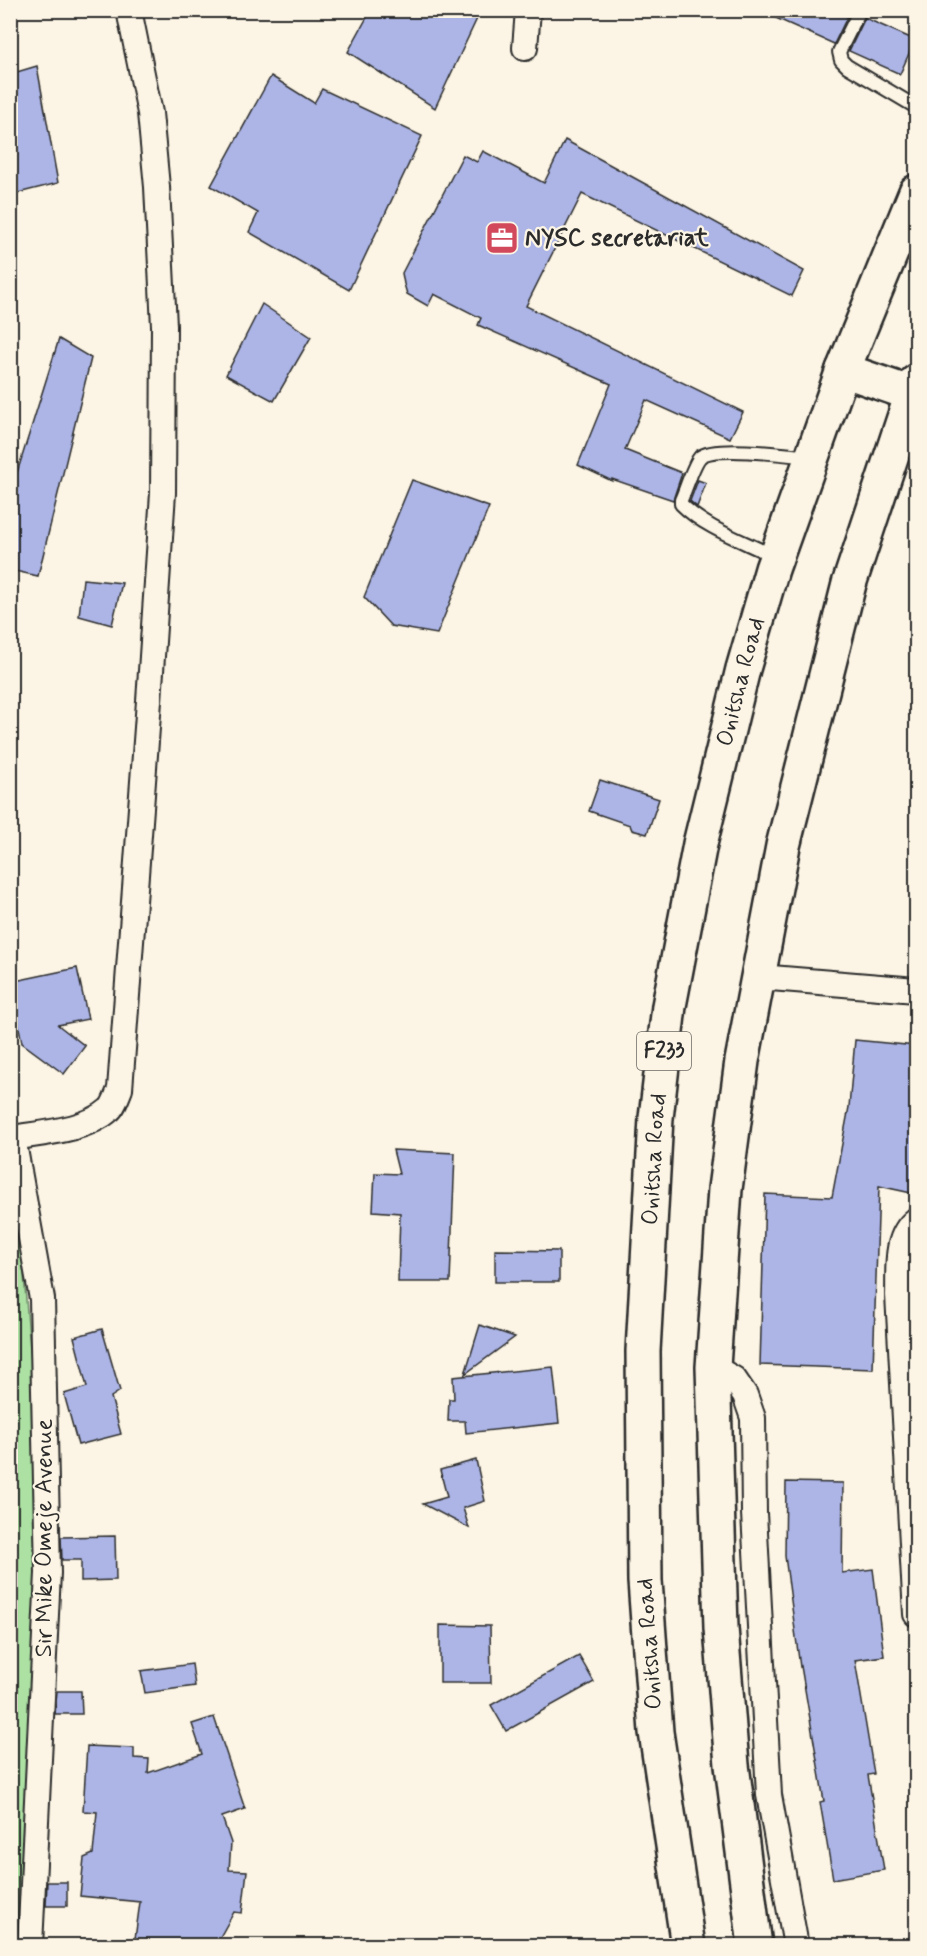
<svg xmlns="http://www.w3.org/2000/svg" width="927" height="1956" viewBox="0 0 927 1956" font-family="Mynerve,sans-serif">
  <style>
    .green { fill: #ace1a3; stroke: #6c8667; stroke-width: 1.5 }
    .building { fill: #acb5e6; stroke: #2b2b2b; stroke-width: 1.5 }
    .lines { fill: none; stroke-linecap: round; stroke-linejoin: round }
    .lane-casing { stroke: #2b2b2b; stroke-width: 16 }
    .street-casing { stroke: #2b2b2b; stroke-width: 28 }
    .primary-casing { stroke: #2b2b2b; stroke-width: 38 }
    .lane { stroke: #fcf5e5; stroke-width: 12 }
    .street { stroke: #fcf5e5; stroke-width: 24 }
    .primary { stroke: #fcf5e5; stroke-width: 33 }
    .labels { text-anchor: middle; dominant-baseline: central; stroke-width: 4.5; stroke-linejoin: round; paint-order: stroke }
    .shield { fill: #fcf5e5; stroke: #6a6863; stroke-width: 1.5 }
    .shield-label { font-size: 22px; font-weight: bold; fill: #2b2b2b }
    .poi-label { font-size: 24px; font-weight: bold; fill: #2b2b2b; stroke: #fcf5e5; text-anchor: start }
    .street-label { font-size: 24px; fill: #2b2b2b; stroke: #fcf5e5 }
  </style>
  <rect width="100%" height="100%" fill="#fcf5e5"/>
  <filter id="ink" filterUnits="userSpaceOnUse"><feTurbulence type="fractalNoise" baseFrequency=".0167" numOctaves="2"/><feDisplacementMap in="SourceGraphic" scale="12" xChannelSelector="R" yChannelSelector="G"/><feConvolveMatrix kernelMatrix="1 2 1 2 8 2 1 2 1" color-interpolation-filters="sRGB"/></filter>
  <g filter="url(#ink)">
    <!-- green -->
    <path class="green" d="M10,1136L13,1138L48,1573L23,1946L10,1945Z"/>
    <!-- building -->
    <g class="building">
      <path d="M371,10H481L435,108L348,52Z"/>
      <path d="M758,10H849L850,11L834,44Z"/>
      <path d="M865,18L915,40L900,74L849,51Z"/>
      <path d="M37,66L58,183L10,195V74Z"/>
      <path d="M271,76L314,103L322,89L422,136L349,290L249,232L258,213L211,186Z"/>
      <path d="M565,140L804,271L792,296L582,194L526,306L743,412L730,438L646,400L625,450L682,473L673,500L612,479V481L578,465L611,384L478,325L481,318L434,294L428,306L407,294L404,284L402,273L463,155L477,162L483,151L544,183Z"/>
      <path d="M262,304L311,337L274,401L226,375Z"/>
      <path d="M59,339L91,358L38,576L10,570V495Z"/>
      <path d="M412,480L489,507L437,634L391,626L364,597Z"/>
      <path d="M698,480L706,483L697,507L690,501Z"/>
      <path d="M83,579L122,583L112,625L79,616Z"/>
      <path d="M600,780L659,799L647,834L632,830L630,825L589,811Z"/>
      <path d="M77,968L88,1019L58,1025L85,1046L64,1074L22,1043L10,982Z"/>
      <path d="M855,1040L916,1046V1194L879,1186L873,1369L760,1365L765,1194L832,1197L849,1107Z"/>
      <path d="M393,1150L455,1153L450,1282H398L400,1213L373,1211L375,1173L399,1174Z"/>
      <path d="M495,1250L559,1251V1282H495Z"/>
      <path d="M480,1325L515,1337L465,1374Z"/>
      <path d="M102,1329L120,1391L111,1397L121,1434L78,1445L64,1394L87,1387L74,1337Z"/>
      <path d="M553,1367L559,1423L466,1433L465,1421H448L449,1399H454L453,1377Z"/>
      <path d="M476,1460L485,1501L463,1508L469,1528L423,1504L447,1497L440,1470Z"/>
      <path d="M786,1482L843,1483L842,1573L873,1569L884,1656L855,1660L874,1774L868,1775L884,1870L833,1879L820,1802L824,1801L801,1666L800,1667L785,1556Z"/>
      <path d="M115,1536L116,1580L81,1581V1560H62L61,1537Z"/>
      <path d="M440,1625L490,1626L491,1683H440Z"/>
      <path d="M579,1656L594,1682L506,1731L491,1705Z"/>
      <path d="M192,1664L195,1686L145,1693L141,1671Z"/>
      <path d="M57,1691H81L82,1714H55Z"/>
      <path d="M214,1717L245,1809L222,1817L231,1843L229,1870L247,1871L242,1913L234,1912L215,1946H134L140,1902L80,1896L84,1858L93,1854L97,1812L83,1811L87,1746L134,1748V1758L149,1759L148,1773L202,1754L192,1724Z"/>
      <path d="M47,1882H67V1906H46Z"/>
    </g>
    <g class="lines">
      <!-- lane casing -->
      <g class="lane-casing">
        <g id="lane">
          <path d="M860,10L839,52L841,60L847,66L916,107"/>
          <path d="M775,557C744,541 706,529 681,504V500C686,489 693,465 700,457C713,445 791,455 810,457"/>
        </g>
      </g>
      <!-- street casing -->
      <g class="street-casing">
        <g id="street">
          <path d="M525,48L528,10"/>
          <path d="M759,977L916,990"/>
          <path d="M10,1134L13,1138L42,1299L48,1573L30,1946"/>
          <path d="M13,1138C42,1133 87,1130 109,1110C114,1106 117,1096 120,1089L149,701L163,493L164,326L157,187L150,113L129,10"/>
          <path d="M916,1220C894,1237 899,1269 898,1295L916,1614"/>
          <path d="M713,1367L734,1379L745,1395L753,1418L754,1513L769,1795L796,1946"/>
        </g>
      </g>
      <!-- primary casing -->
      <g class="primary-casing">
        <g id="primary">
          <path d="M843,370L912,394"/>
          <path id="s1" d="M688,1946L656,1732L645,1581L643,1351L656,1118L669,1006L700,844L743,669L772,569L843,370L916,192"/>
          <path d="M755,1946L732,1765L721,1628L713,1367L725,1189L742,1061L783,846L849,584L916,382"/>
        </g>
      </g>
      <!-- lane -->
      <use href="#lane" class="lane"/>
      <!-- street -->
      <use href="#street" class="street"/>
      <!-- primary -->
      <use href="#primary" class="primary"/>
    </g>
  </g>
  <!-- icons -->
  <defs>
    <g id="office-square" transform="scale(1.725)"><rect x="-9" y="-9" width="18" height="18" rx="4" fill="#d1495b" stroke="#fcf5e5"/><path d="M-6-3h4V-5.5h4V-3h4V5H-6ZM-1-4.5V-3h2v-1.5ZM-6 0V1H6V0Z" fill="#fff"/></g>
  </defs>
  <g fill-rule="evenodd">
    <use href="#office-square" x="502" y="238"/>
  </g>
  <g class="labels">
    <!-- shield labels -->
    <rect class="shield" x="637" y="1032" width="54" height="38" rx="4.5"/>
    <g class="shield-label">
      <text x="664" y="1051">F233</text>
    </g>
    <!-- poi labels -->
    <g class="poi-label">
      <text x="525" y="238">NYSC secretariat</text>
    </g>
    <!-- street labels -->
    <g class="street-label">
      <text stroke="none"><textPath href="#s1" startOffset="1276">Onitsha Road</textPath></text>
      <text stroke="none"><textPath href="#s1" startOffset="790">Onitsha Road</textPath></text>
      <text transform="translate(44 1538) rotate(-90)">Sir Mike Omeje Avenue</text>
      <text transform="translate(650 1644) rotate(-94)">Onitsha Road</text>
    </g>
  </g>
  <!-- margin -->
  <rect width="927" height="1956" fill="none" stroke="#fcf5e5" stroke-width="36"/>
  <rect x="18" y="18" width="891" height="1920" fill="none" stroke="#2b2b2b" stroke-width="2" filter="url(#ink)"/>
</svg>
